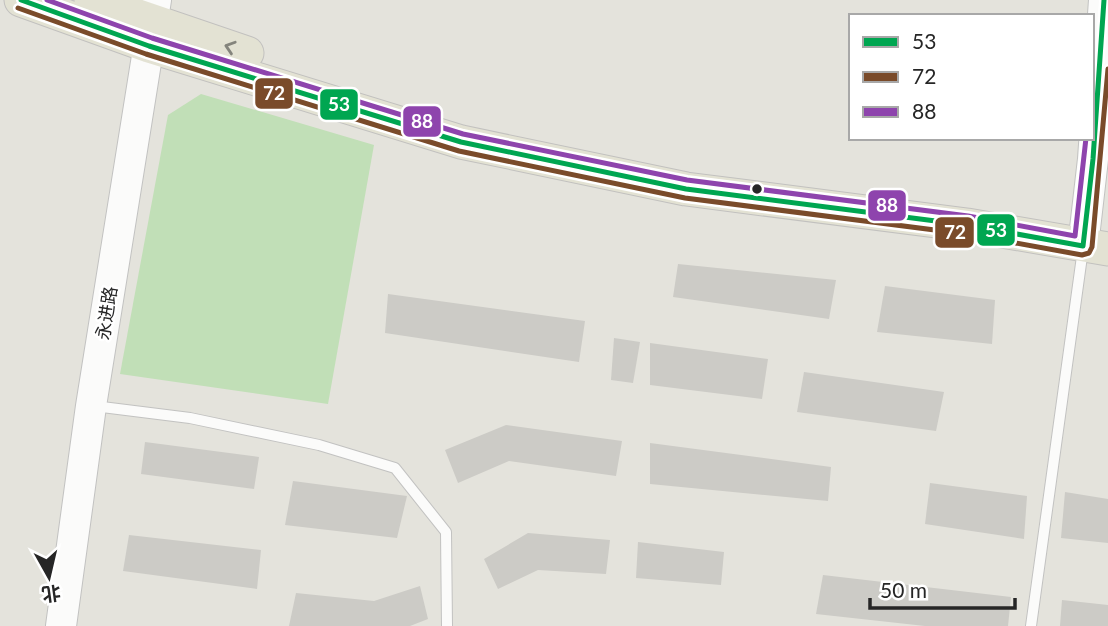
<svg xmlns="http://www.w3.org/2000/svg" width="1108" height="626" viewBox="0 0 1108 626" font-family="Lato,'Noto Sans SC',sans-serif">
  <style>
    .green { fill: #c1dfb7 }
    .building { fill: #cccbc6 }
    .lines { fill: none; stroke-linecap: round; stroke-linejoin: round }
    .lane-casing { stroke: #c2c2c1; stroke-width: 12 }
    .secondary-casing { stroke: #c2c2c1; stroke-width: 32 }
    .primary-casing { stroke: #c2c1bf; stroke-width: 35 }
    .lane { stroke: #fbfbfa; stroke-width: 10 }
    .secondary { stroke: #fbfbfa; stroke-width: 30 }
    .primary { stroke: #e3e2d3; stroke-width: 33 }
    .bus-1-casing { stroke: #fff; stroke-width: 10 }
    .bus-2-casing { stroke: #fff; stroke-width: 10 }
    .bus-3-casing { stroke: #fff; stroke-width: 10 }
    .bus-1 { stroke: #00a651; stroke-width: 5 }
    .bus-2 { stroke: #7a4b2a; stroke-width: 5 }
    .bus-3 { stroke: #8e44ad; stroke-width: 5 }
    .oneway { stroke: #84847c }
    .bus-dot { fill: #262626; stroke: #fff; stroke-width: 2.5 }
    .labels { text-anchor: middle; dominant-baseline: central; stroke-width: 5; stroke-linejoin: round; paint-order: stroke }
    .street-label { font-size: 18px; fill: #262626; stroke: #fff }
    .line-badge { stroke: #fff; stroke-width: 2.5 }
    .badge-label { font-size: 19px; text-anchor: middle; font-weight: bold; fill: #fff }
  </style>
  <rect width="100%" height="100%" fill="#e4e3dc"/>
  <!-- green -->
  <path class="green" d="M201,94L374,145L328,404L120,374L168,115Z"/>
  <!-- building -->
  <g class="building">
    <path d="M678,264L836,280L829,319L673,297Z"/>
    <path d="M885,286L995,300L992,344L877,332Z"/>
    <path d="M388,294L585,321L579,362L385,333Z"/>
    <path d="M614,338L640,342L633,383L611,380Z"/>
    <path d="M650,343L768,359L762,399L650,385Z"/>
    <path d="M804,372L944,392L936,431L797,412Z"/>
    <path d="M506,425L622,441L616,476L509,461L458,483L445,450Z"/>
    <path d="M145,442L259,457L254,489L141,474Z"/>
    <path d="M650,443L831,467L828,501L650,484Z"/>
    <path d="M293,481L407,496L397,538L285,525Z"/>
    <path d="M930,483L1027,496L1024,539L925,524Z"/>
    <path d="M1065,492L1108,499V543L1061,538Z"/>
    <path d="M528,533L610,540L606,574L538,570L498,589L484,559Z"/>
    <path d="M129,535L261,550L257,589L123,571Z"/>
    <path d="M638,542L724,552L721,585L636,578Z"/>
    <path d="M823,575L1011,597L1008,626H925L816,614Z"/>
    <path d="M420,586L428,619L410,626H289L296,593L374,601Z"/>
    <path d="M1062,600L1108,605V626H1060Z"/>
  </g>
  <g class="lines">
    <!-- lane casing -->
    <g class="lane-casing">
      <g id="lane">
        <path d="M94,406L190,418L319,445L395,468L446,532L447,626"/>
        <path d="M1031,626L1083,249"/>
      </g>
    </g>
    <!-- secondary casing -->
    <g class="secondary-casing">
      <g id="secondary">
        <path d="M1083,246L1093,159L1104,0"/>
        <path d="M61,626L91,406L156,0"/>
      </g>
    </g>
    <!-- primary casing -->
    <g class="primary-casing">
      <g id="primary">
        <path d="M21,0L149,46L461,142L686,189L967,225L1108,249"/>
        <path d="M91,0L247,53"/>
      </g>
    </g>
    <!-- lane -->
    <use href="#lane" class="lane"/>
    <!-- secondary -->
    <use href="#secondary" class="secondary"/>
    <!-- primary -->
    <use href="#primary" class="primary"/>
    <!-- bus-1 casing -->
    <g class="bus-1-casing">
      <path id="bus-1" d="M21,0L149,46L461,142L686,189L967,225L1083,246L1093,159L1104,0"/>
    </g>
    <!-- bus-2 casing -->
    <g class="bus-2-casing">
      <path id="bus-2" d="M18,8L146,54L459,151L685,198L966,234L1082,255L1089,253L1092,247L1108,69"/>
    </g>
    <!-- bus-3 casing -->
    <g class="bus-3-casing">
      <path id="bus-3" d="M47,0L152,38L463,134L687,180L968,216L1075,236L1086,138"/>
    </g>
    <!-- bus-1 -->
    <use href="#bus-1" class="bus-1"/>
    <!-- bus-2 -->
    <use href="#bus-2" class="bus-2"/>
    <!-- bus-3 -->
    <use href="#bus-3" class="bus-3"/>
  </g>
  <!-- one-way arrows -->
  <defs><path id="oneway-chevron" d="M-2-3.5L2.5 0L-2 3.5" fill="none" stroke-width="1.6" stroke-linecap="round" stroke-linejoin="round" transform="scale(1.75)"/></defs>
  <use class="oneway" href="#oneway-chevron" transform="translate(230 47) rotate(-162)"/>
  <!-- markers -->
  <circle class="bus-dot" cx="757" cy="189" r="6"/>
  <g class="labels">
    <!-- street labels -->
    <g class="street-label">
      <text transform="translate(106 313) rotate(-81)">永进路</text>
    </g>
  </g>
  <g class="line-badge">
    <rect x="254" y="77" width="40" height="33" rx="7" fill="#7a4b2a"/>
    <rect x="319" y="88" width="40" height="33" rx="7" fill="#00a651"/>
    <rect x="402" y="105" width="40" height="33" rx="7" fill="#8e44ad"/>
    <rect x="867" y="189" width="40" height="33" rx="7" fill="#8e44ad"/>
    <rect x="976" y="213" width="40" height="34" rx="7" fill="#00a651"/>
    <rect x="934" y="216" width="41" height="33" rx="7" fill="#7a4b2a"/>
  </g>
  <g class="badge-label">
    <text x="274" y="100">72</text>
    <text x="339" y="111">53</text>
    <text x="422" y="128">88</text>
    <text x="887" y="212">88</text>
    <text x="996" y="237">53</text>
    <text x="955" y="239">72</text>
  </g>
  <!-- legend -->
  <rect x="849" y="14" width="245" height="126" fill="#ffffff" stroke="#a8a8a8" stroke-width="2"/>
  <rect x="863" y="37" width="35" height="10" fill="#00a651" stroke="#a8a8a8" stroke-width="2"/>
  <text x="912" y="49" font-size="21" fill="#262626">53</text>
  <rect x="863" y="72" width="35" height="10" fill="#7a4b2a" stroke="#a8a8a8" stroke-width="2"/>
  <text x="912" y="84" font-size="21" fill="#262626">72</text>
  <rect x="863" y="107" width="35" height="10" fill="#8e44ad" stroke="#a8a8a8" stroke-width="2"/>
  <text x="912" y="119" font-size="21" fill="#262626">88</text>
  <!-- north arrow -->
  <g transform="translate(49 577) rotate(172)" stroke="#ffffff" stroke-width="5" paint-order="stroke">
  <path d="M0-5L12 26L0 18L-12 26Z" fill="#262626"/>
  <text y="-10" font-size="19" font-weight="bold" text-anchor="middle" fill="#262626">北</text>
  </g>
  <!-- scale -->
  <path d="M870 598v10h145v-10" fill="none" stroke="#262626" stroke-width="3.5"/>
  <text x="880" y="598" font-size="21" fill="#262626" stroke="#ffffff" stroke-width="5" paint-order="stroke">50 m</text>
</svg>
